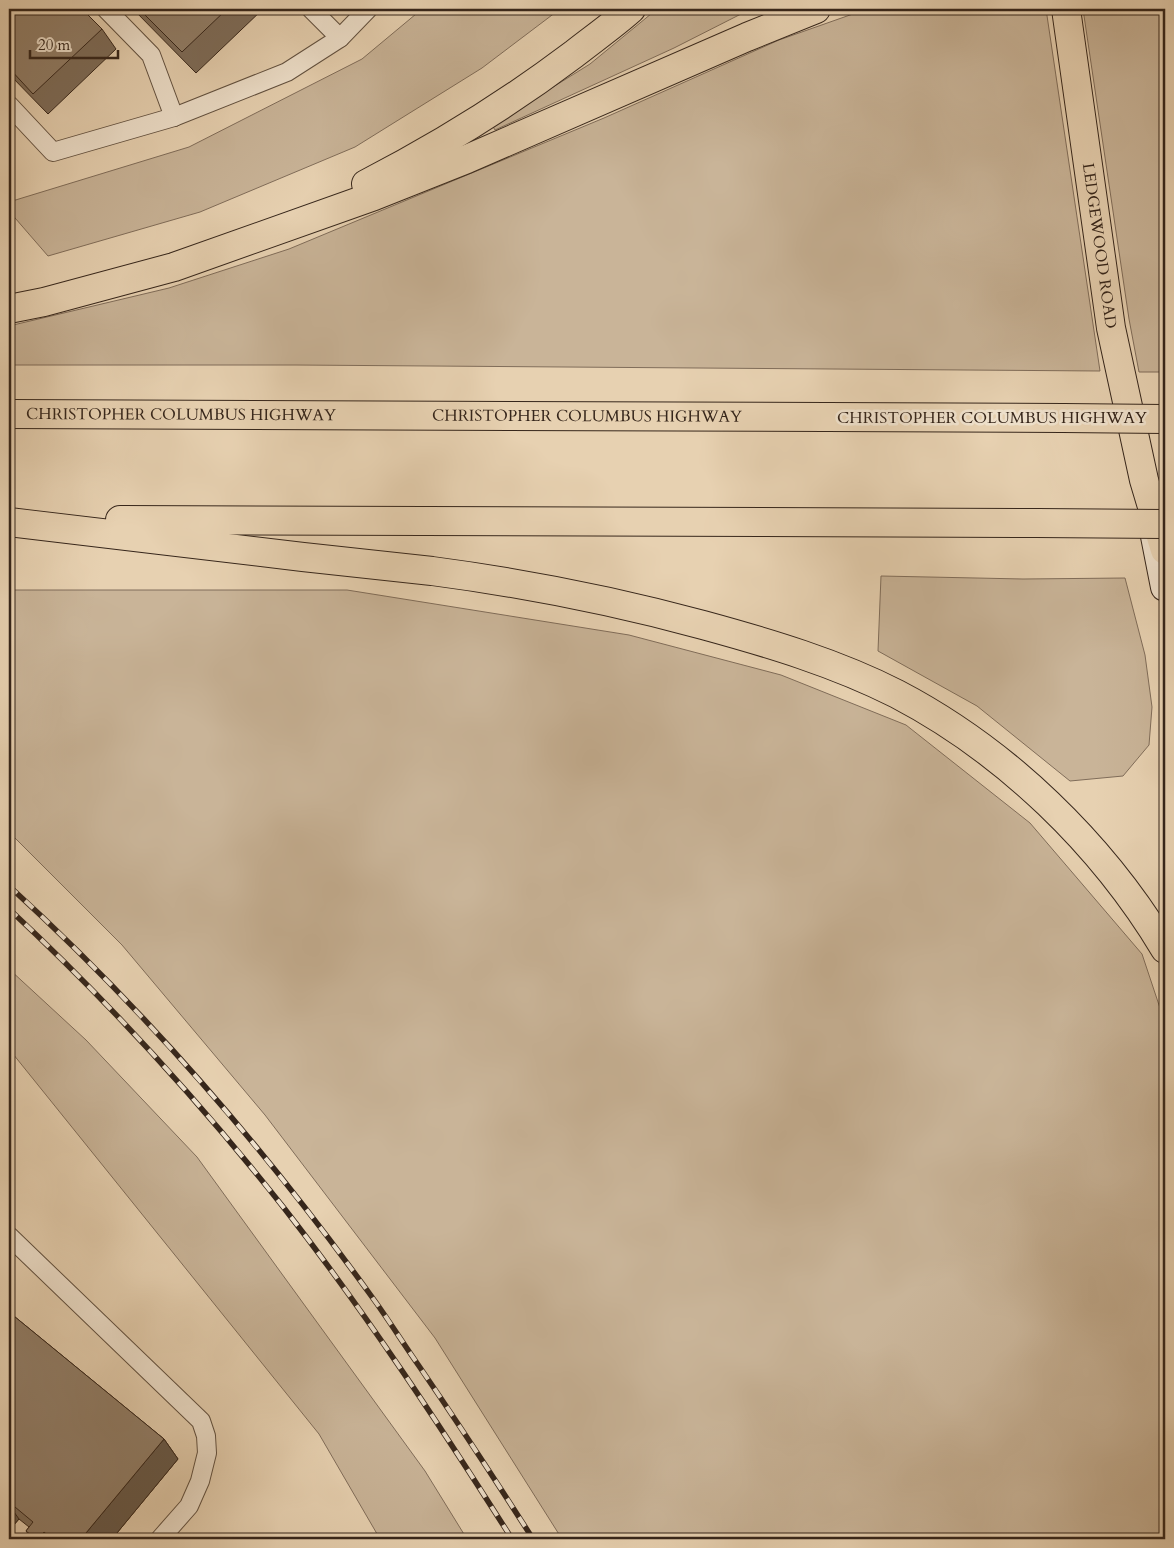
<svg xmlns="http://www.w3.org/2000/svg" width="1174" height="1548" viewBox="0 0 1174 1548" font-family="Cardo,serif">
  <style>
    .green { fill: #c9b498; stroke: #806d5a }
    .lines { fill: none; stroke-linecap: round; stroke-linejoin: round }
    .lane-casing { stroke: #625140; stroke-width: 20 }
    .secondary-casing { stroke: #36261b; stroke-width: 30 }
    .highway-casing { stroke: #36261b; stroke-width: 30 }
    .lane { stroke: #efe1cc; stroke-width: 18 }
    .secondary { stroke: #efe1cc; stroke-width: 28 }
    .highway { stroke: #e7d1b1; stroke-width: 28 }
    .rail-casing { stroke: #36261b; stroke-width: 5.5 }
    .rail { stroke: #efe1cc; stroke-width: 4; stroke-dasharray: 11; stroke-linecap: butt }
    .highway-bridge-casing { stroke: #36261b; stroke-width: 30; stroke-linecap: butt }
    .highway-bridge { stroke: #e7d1b1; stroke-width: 28 }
    .wall { fill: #7e6d5a; stroke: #36261b }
    .shaded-wall { fill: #66594a; stroke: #36261b }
    .building { fill: #927f69; stroke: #36261b }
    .labels { text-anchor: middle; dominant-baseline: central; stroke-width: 5; stroke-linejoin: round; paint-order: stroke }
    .street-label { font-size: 16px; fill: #36261b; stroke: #efe1cc }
  </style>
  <rect width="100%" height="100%" fill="#e7d1b1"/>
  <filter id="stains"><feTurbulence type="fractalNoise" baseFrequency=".004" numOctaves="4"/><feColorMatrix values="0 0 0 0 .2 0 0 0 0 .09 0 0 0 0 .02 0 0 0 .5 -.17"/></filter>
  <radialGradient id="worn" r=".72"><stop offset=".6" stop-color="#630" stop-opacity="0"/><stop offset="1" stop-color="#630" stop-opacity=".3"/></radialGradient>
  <!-- green -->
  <g class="green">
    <path d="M422,9H560L482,68L355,147L200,212L48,256L9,211V202L189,147L362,59Z"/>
    <path d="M657,9H758L741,14L674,48L495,130L492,125L590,64Z"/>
    <path d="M867,9H1046L1100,371L296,365H9V326L169,288L289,249L604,118L779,40Z"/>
    <path d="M1083,9H1165V372H1139L1129,319Z"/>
    <path d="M881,576L1023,579L1125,578L1145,655L1152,707L1149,745L1123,776L1070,781L977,706L878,651Z"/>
    <path d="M9,590H347L629,635L781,675L906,725L1030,823L1142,954L1165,1023V1539H562L435,1338L265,1115L122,945L9,832Z"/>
    <path d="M9,969L86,1040L197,1157L425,1471L467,1539H380L319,1434L9,1049Z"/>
  </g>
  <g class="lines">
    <!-- lane casing -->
    <g class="lane-casing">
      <g id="lane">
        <path d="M106,9L151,55L174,117"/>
        <path d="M311,9L340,38"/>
        <path d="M9,105L53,152L174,117L287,72L340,38L368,9"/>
        <path d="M9,1236L201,1421L206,1436L207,1453L200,1481L189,1506L160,1539"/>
      </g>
    </g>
    <!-- secondary casing -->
    <g class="secondary-casing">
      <path id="secondary" d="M1153,526L1165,587"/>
    </g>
    <!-- highway casing -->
    <g class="highway-casing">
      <g id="highway">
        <path id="s1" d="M1066,9L1111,328L1144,480L1165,550"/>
        <path d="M366,184C438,147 509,103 574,54C593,39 613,25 631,9"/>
        <path d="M9,309L44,302L174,267L374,196L467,159L747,37L816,9"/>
        <path id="s2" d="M9,414L1063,418"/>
        <path d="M120,520L1037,523"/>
        <path d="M9,522C107,534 205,545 303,557C346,562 389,566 432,571C523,583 615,601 703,625C769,643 836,663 897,694C1006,751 1102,844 1165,949"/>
      </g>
    </g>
    <!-- lane -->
    <use href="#lane" class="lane"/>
    <!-- secondary -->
    <use href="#secondary" class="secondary"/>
    <!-- highway -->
    <use href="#highway" class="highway"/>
    <!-- rail casing -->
    <g class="rail-casing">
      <g id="rail">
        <path d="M9,886C142,1007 266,1150 372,1297C388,1319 403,1343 419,1366C458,1423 496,1481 533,1539"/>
        <path d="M9,909C108,1001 200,1102 284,1208C366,1313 441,1427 512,1539"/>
      </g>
    </g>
    <!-- rail -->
    <use href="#rail" class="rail"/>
    <!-- highway-bridge casing -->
    <g class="highway-bridge-casing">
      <g id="highway-bridge">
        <path d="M1063,418L1165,419"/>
        <path d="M1037,523L1165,524"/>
      </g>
    </g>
    <!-- highway-bridge -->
    <use href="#highway-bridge" class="highway-bridge"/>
  </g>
  <!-- wall -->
  <g class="wall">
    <path d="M9,9L102,29L116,49L48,114L9,74Z"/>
    <path d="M133,9H263L196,73Z"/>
    <path d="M9,1312L164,1439L178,1459L112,1539H32L26,1531L29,1527L19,1519L12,1527L9,1525Z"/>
  </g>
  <!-- shaded-wall -->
  <g class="shaded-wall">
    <path d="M164,1439L178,1459L112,1539H81Z"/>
    <path d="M9,1505L19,1519L12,1527L9,1523Z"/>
    <path d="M44,1532L49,1539H38Z"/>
  </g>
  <!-- building -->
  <g class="building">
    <path d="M9,9H82L102,29L33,94L9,68Z"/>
    <path d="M139,9H227L182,52Z"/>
    <path d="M9,1312L164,1439L81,1539H52L44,1532L38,1539H36L26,1531L33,1522L9,1502Z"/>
  </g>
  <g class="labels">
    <!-- street labels -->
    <g class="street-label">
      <text stroke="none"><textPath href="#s1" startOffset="239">LEDGEWOOD ROAD</textPath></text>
      <text stroke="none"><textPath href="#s2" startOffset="172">CHRISTOPHER COLUMBUS HIGHWAY</textPath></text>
      <text stroke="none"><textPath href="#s2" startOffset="578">CHRISTOPHER COLUMBUS HIGHWAY</textPath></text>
      <text x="992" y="418">CHRISTOPHER COLUMBUS HIGHWAY</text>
    </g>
  </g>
  <!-- margin -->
  <rect width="1174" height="1548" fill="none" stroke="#e7d1b1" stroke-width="30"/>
  <rect x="10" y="10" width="1154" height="1528" fill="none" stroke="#36261b" stroke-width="2.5"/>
  <rect x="15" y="15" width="1144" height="1518" fill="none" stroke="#36261b"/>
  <!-- scale -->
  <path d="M30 50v8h88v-8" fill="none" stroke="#36261b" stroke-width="2.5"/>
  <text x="38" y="50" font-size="15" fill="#36261b" stroke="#efe1cc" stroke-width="4" paint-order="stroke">20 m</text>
  <rect width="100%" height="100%" filter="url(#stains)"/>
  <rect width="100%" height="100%" fill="url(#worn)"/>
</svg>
